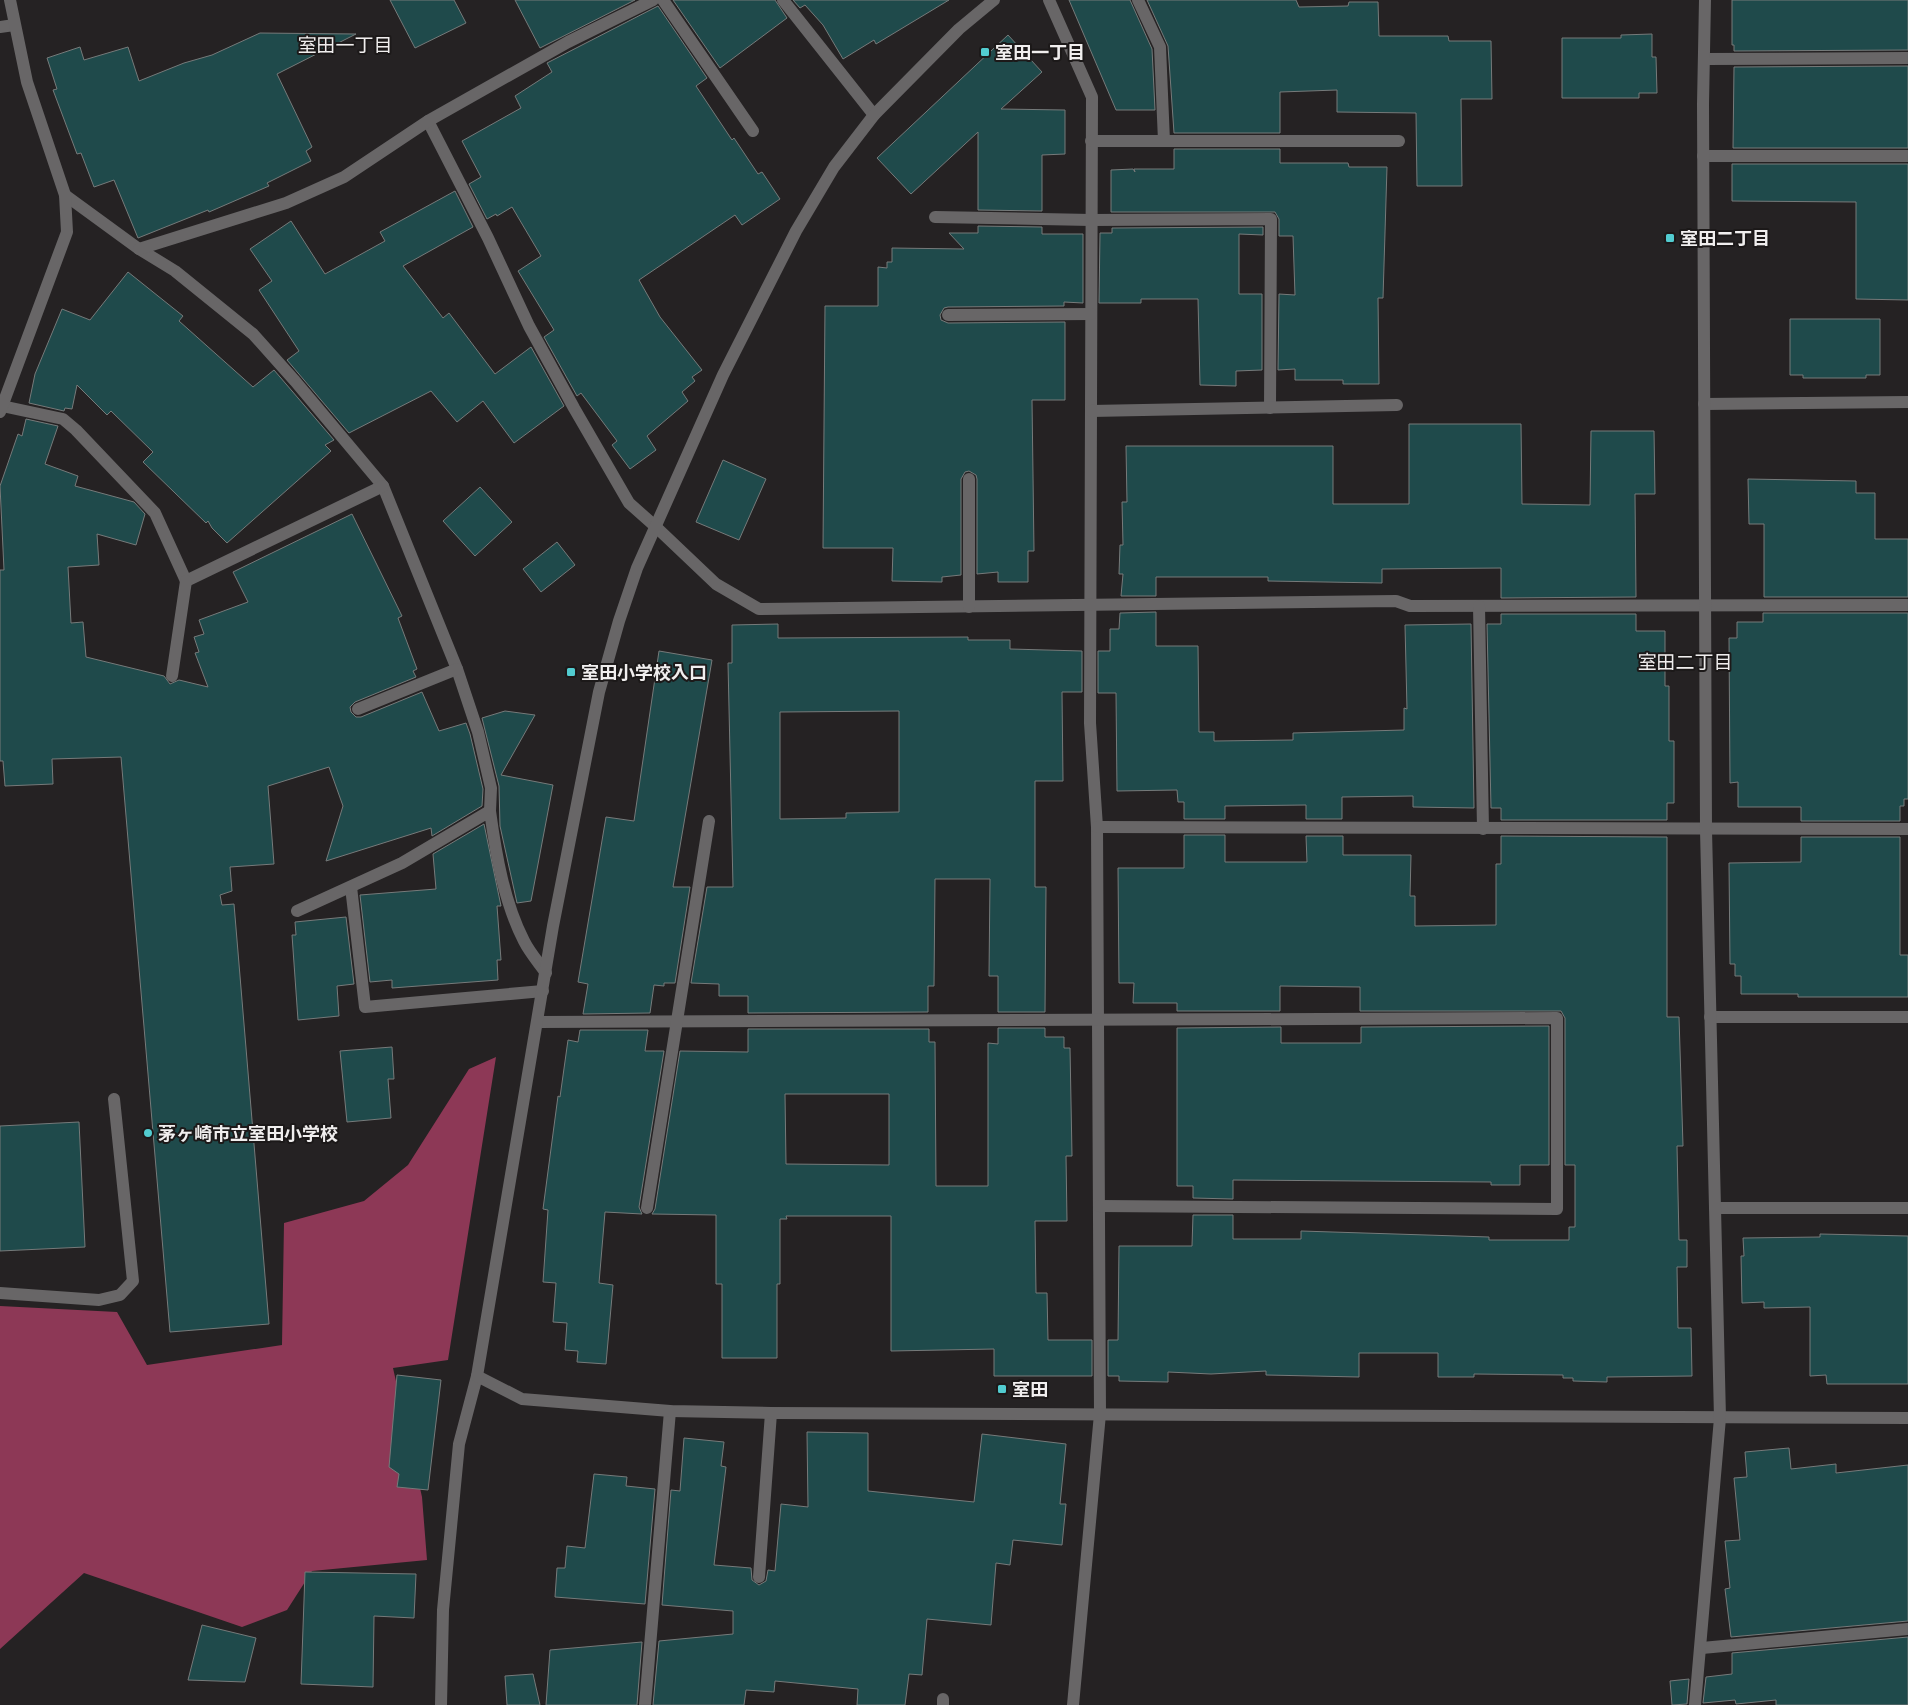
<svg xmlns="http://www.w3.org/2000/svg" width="1908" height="1705" viewBox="0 0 1908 1705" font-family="Lato,'Noto Sans JP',sans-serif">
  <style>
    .forest { fill: #8d3856 }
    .building { fill: #1f4a4b; stroke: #767a7a; fill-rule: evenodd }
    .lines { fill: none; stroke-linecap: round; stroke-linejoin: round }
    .service { stroke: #686667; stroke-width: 12 }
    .minor { stroke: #686667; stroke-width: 12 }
    .tertiary { stroke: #686667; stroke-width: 12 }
    .poi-dot { fill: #52ccd0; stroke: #1c1919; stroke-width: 2 }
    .labels { text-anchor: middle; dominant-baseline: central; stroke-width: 4; stroke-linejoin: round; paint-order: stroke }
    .poi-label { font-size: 18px; font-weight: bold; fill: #f0eeee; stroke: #1c1919; text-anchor: start }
    .neighbourhood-label { font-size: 19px; fill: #f0eeee; stroke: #1c1919 }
  </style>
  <rect width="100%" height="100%" fill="#252223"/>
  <!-- forest -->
  <path class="forest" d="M496,1057L448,1360L393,1368L422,1497L427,1560L312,1571L287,1610L242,1627L84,1573L0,1649V1306L117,1312L147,1365L282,1345L284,1223L364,1201L408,1165L469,1069Z"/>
  <!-- building -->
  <g class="building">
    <path d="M390,0H454L466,23L415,48Z"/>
    <path d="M515,0H635L540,48Z"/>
    <path d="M673,0H775L787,18L720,68Z"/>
    <path d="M793,0H949L876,44L874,40L843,59L823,25L805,5L800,8Z"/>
    <path d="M1069,0H1130L1152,49L1155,110H1116Z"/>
    <path d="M1147,0H1296L1299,7L1348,6L1349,2H1378L1379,36H1448L1449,41H1491L1492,99H1461L1462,186H1417L1416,113L1337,112V90L1280,92V133H1174L1168,46Z"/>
    <path d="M1732,0H1908V50L1734,51V45H1732Z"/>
    <path d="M658,6L707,78L696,86L732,140L734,138L758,174L762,172L780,199L742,225L735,215L639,280L660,317L702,370L692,377L695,381L682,392L688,401L647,436L656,450L630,469L612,445L617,441L581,393L577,396L544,337L554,330L518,271L541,256L512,207L497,216L496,214L487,219L469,184L481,177L462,141L521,108L515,96L552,72L547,63Z"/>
    <path d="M260,33L356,34L277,74L312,147L306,151L311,161L267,183L269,186L209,212L208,210L138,238L114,180L94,187L81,153L77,154L53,90L57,89L47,58L80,47L84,60L128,47L139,81L184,63L212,55Z"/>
    <path d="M1652,34V57H1656L1657,93H1639V98H1562V38H1621V35Z"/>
    <path d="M1008,35L1042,72L1001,109L1065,110V154L1042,155V211L978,210V132L911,194L877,158Z"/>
    <path d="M1908,66V148H1733L1734,67Z"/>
    <path d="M1174,149H1280V163H1348L1349,167H1387L1383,298H1378L1379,384H1343V380H1295V369L1278,370L1279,294L1295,295L1293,236H1279V219L1275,212H1111V170L1133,169L1135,172L1134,169H1174Z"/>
    <path d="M1732,164H1908V300L1856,299V202L1732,201Z"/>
    <path d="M455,191L473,227L403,266L443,318L449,313L495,374L531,347L564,406L514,443L483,401L457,422L431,391L349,433L287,360L299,351L259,290L272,281L250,249L291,221L325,274L385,241L380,232Z"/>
    <path d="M978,226L1042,227V234H1083V303L1064,302V306L948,307L944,308L940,315L941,320L948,323L1065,322V400H1032L1034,551H1028V582H998V572L977,574V479L976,475L969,471L965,472L961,479V575L942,577V582L892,581L893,548H823L825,306H878V267L887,268V262H892V248L964,249L949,233H978Z"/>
    <path d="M1263,227V235L1239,234V294H1262V370L1236,371V386L1200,385L1198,299H1141V303H1099L1100,233H1112V228Z"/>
    <path d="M128,272L183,316L179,321L253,387L274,370L334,440L325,445L331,451L227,543L212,528L208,521L206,523L143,462L153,452L111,411L107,415L77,385L72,409L65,408L64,411L29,403L35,374L62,309L90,320Z"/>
    <path d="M1790,319H1880V375H1866V378H1803V375H1790Z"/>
    <path d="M26,419L58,426L45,464L78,476L75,486L134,502L145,514L136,545L97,534L99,565L68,567L71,623L83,622L86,657L164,676L170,684L179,680L208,687L195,653L199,652L194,637L204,634L199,620L248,602L233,572L352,514L402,616L398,618L417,669L413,671L416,677L355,702L350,707L351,712L356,717H361L422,692L439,731L466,723L470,734L483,789L482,806L432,836L431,828L326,861L343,806L329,767L268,786L274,864L230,867L232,891L220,895L222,905L234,904L269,1324L170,1332L121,757L52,759L53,784L5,786L3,761H0V570H4L0,486L18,434L22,436Z"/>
    <path d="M1409,424H1521L1522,504L1590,505L1591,431H1654L1655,494H1635L1636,597L1501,598V568L1382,569V583L1268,581V577H1156V596H1121L1123,574H1119L1120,545H1123L1122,502H1127L1126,446H1333V504H1409Z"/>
    <path d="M723,460L766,479L739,540L696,522Z"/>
    <path d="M1748,479L1856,481V493H1875V539H1908V597H1764V524H1749Z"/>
    <path d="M480,487L512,522L475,556L443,521Z"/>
    <path d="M557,542L575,565L541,592L523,569Z"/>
    <path d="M1156,612V646H1198L1199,732H1214V741L1293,740V733L1404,730V708L1407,709L1405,625L1471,624L1474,808L1413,807V796L1342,797V819H1306V805L1225,806V819H1184V802H1178L1177,790L1117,791L1116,693H1098V651H1110V629H1119L1120,613Z"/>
    <path d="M1763,613H1908V799H1904V806H1900V821H1801V807H1738V782L1730,783L1729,638H1737V622H1763Z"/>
    <path d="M1501,614H1636V631H1665V686H1669V741H1674V803H1667V820H1501V808H1491L1487,624H1501Z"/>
    <path d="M778,624V638L968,637V640H1010V649L1082,651V692H1062L1063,781H1035V887H1046L1045,1012H998V976H989L990,879H935L934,986H928V1012L748,1013V996H719V984L691,983L707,887H733L728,663H732V625ZM899,711V812L846,813V818L780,819V712Z"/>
    <path d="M659,651L712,660L673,887H690L675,983H664V986L654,985L650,1013L583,1014L588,984L578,982L606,817L634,821Z"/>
    <path d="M505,711L535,715L501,775L553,785L531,901L517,903L500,826L499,786L482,718Z"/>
    <path d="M484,824L501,906H497L501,960H497L498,980L392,988V980L370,982L360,895L436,889L433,854Z"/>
    <path d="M1184,835H1225V862H1307L1306,836H1343V855H1411L1410,896H1415V926L1496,925V864H1501V836L1667,837V1017H1679L1683,1146H1677L1679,1240H1687V1267H1677L1678,1328H1691L1692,1376L1607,1377V1382L1573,1381V1378H1563V1375L1474,1374V1377H1438V1353H1359V1377L1266,1375V1371L1211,1374L1168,1372V1382L1119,1381V1376H1108V1340H1118L1119,1246H1192L1193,1215H1233V1239H1301V1231L1489,1237V1240H1569V1227H1575V1165H1565V1018L1561,1011H1360V987L1280,986V1011H1177V1003H1133L1134,983H1119L1118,868H1184Z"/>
    <path d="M1801,837H1900V955H1908V997H1798V994H1741V976H1735V964H1730L1729,863L1801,862Z"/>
    <path d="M346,917L354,984L337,986L339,1016L298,1020L292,935H296L295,922Z"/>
    <path d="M1549,1026V1165H1520V1185H1491V1182L1233,1180V1199L1193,1198V1186H1177V1028L1281,1027V1043H1361V1027Z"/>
    <path d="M998,1028H1045V1037H1064V1048H1070L1072,1156H1066L1067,1221H1035L1036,1293H1047L1048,1340H1092V1376H994V1349L891,1351V1216H786L787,1219H780V1284H777V1358H722V1284H716V1215L652,1214L655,1209L680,1051L748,1052V1029H929V1042H935L936,1186H988V1043L998,1044ZM785,1094H889V1165L786,1164Z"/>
    <path d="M580,1030H648L645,1051H664L639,1207L642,1214L605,1212L599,1283L613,1285L606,1364L577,1362L578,1351L565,1350L567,1323L553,1322L556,1283L543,1282L548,1210L543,1209L558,1096L560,1097L568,1040L578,1042Z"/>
    <path d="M392,1047L394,1079H388L391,1118L347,1122L340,1051Z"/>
    <path d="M79,1122L85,1247L0,1251V1126Z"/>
    <path d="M1820,1234L1908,1236V1384H1827L1826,1375L1810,1376V1307L1764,1308V1302L1742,1303L1741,1256H1744L1743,1238L1820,1237Z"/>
    <path d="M397,1375L441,1380L428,1490L397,1487L399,1474L389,1467Z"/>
    <path d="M807,1432L868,1433V1491L974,1502L982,1434L1066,1444L1060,1504H1066L1062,1545L1013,1540L1010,1565L996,1563L991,1625L927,1619L922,1675L909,1674L905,1705H857L858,1689L775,1681L774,1692L746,1690L744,1705H653L659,1641L733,1634V1611L662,1605L671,1490L680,1491L684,1438L724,1442L721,1466L726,1467L714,1565L751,1568L752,1580L759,1585L766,1581L768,1570L775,1571L781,1504L808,1507Z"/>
    <path d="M1789,1448L1791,1469L1836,1464V1473L1908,1465V1621L1731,1637L1725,1589L1730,1588L1725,1541L1740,1540L1734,1478L1747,1477L1745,1452Z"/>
    <path d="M594,1474L627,1477L626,1486L655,1489L645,1604L555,1597L557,1568H565L567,1546L585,1548Z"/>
    <path d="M305,1572L416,1574L414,1618L374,1616L373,1687L301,1684Z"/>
    <path d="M202,1625L256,1638L245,1682L188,1680Z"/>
    <path d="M1908,1637V1705H1776V1700L1736,1704L1735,1700L1703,1703L1706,1677L1732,1674V1653Z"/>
    <path d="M642,1642L637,1705H546L550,1650Z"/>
    <path d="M533,1674L540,1705H507L505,1676Z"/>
    <path d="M1689,1679L1687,1704L1672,1705L1670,1681Z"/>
  </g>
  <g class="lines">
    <!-- service -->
    <g class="service">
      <path d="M663,0L753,131"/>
      <path d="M1704,59L1907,58"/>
      <path d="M428,121L488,238L529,326L574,408L629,503L656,527"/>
      <path d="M1703,156H1908"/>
      <path d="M65,195L139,249L175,271L253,334L295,381L383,486L457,669L478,732L491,788L490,811"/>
      <path d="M139,249L286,203L344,177L428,121L568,42L653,0"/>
      <path d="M2,406L63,419L76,430L155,513L186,581L383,486"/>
      <path d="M172,676L186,581"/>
      <path d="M358,709L457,669"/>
      <path d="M0,1293L99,1300L120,1295L133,1281L114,1099"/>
      <path d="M759,1577L771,1413"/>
      <path d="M645,1705L670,1411"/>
      <path d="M943,1705V1699"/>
    </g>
    <!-- minor -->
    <g class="minor">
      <path d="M783,0L874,115"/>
      <path d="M1049,0L1092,97L1090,723L1097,827L1100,1414L1073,1705"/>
      <path d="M1138,0L1160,47L1164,141"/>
      <path d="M0,27L14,25"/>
      <path d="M1091,141H1399"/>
      <path d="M935,217L1091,220L1271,219L1270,408"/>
      <path d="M948,315L1091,314"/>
      <path d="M1704,404L1908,402"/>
      <path d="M1091,411L1397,405"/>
      <path d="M0,412L67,232L65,195L27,82L10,0"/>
      <path d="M656,527L716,584L759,609L1396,601L1410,606L1908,605"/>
      <path d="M1479,606L1483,829"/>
      <path d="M969,607V479"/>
      <path d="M1097,827L1908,829"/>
      <path d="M351,887L365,1007L543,991"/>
      <path d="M297,911L402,863L490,811C496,855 504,902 524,941C530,953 539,963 546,973"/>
      <path d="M1710,1017H1908"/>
      <path d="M538,1022L1557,1018V1209L1099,1206"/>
      <path d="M647,1208L709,821"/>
      <path d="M1715,1208H1908"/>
      <path d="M1702,1648L1908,1629"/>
      <path d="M441,1705L443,1610L459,1444L477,1376"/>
    </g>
    <!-- tertiary -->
    <g class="tertiary">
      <path d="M994,0L959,29L874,115L834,167L796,231L723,375L637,568L619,621L599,692L553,926L477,1376L522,1399L670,1411L771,1413L1908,1418"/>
      <path d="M1695,1705L1720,1418L1706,830L1703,104L1705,0"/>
    </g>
  </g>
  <!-- markers -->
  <g class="poi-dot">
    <rect x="980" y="47" width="10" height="10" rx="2.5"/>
    <rect x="1665" y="233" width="10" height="10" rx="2.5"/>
    <rect x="566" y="667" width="10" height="10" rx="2.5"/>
    <circle cx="148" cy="1133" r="5"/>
    <rect x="997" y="1384" width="10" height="10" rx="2.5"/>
  </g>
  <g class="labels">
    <!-- poi labels -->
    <g class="poi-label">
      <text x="995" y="52">室田一丁目</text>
      <text x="1680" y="238">室田二丁目</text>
      <text x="581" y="672">室田小学校入口</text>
      <text x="158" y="1133">茅ヶ崎市立室田小学校</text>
      <text x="1012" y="1389">室田</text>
    </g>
    <!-- neighbourhood labels -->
    <g class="neighbourhood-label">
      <text x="345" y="44">室田一丁目</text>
      <text x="1685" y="661">室田二丁目</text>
    </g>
  </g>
</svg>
